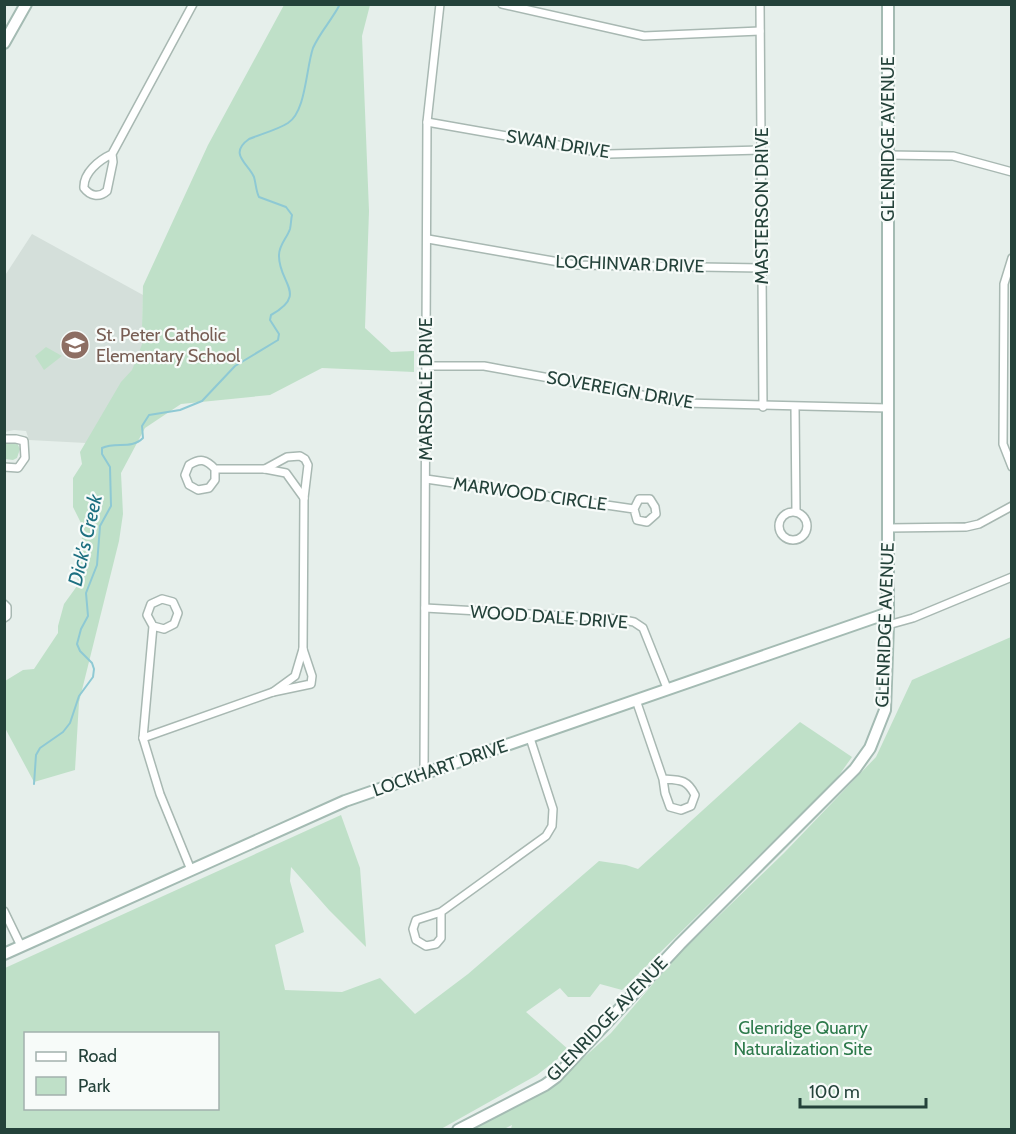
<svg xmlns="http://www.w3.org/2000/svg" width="1016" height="1134" viewBox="0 0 1016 1134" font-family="Cabin,sans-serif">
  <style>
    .built { fill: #d4dfda }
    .green { fill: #bfe0c8; fill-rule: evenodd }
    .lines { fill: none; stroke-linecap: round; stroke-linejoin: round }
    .stream { stroke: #8ec9d4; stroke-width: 2 }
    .street-casing { stroke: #a8b8b2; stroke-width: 10 }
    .secondary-casing { stroke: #a4bbb3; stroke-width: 14 }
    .street { stroke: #fff; stroke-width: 7 }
    .secondary { stroke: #fff; stroke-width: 10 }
    .labels { text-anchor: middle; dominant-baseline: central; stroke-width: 4.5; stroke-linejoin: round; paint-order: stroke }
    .street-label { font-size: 18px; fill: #24423a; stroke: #f7fbf9 }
    .education-label { font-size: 18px; fill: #785e54; stroke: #f7fbf9; text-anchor: start }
    .park-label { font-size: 18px; fill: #2d7a4b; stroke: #f7fbf9 }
    .water-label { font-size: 20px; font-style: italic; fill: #1c6f80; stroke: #f7fbf9 }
  </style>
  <rect width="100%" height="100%" fill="#e6efeb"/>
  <!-- built -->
  <path class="built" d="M32,234L143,295L142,326L146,335L145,355L86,443L29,440L26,431L14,430L5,432L4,277Z"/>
  <!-- green -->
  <g class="green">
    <path d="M284,5H370L362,36L369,211L365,328L391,352L414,351V372L322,368L270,395L181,404L145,428L121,473L123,514L119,541L79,702L75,770L34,782L5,728V681L23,670L34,669L58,633V626L64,604L77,586L83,527L73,507V478L82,464L80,452L121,382L132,370L146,334L142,326L143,286L208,145Z"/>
    <path d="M46,347L62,356L44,370L35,356Z"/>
    <path d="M10,442L17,443L20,449L17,458L13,460L5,459V444Z"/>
    <path d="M1011,637V1129H511L512,1125L504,1129L467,1130L549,1089L611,1033L675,958L784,853L876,757L912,680Z"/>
    <path d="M800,722L852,757L837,778L622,990L600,984L590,997H568L560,988L526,1012L569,1050L537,1075L441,1129H5V968L341,815L360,868L366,947L329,910L291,867L290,881L304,932L275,945L285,990L342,992L380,978L415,1014L468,974L599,861L626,865L638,869ZM26,1034H218V1108H26Z"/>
  </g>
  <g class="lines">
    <!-- stream -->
    <path class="stream" d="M34,784L36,755L40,748L63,732L70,723L79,696L93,677L94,669L92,663L80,651L77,644L81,629L88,616L86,593L97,565L100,526L111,506L110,467L102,454V448C116,441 131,450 143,438L142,426L149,415L180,410L202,401L235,366L278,340L279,334L270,320L271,315C309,294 278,283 279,255C279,245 287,238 290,229C291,225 291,219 292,215L286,207L259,197C256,191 256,184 254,177C248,163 228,154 249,139C261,134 277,130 288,123C306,112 306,68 313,48C320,32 332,20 340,4"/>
    <!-- street casing -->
    <g class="street-casing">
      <g id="street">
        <path d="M502,4L644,36L760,31"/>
        <path d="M760,4L763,407"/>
        <path d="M427,122L609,154L761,150"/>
        <path d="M112,154C99,160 83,173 84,188C90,196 99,198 107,191L113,162L112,154L193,4"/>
        <path d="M888,155L953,156L1012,172"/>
        <path d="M428,239L576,265L762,268"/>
        <path d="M1012,258L1004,284L1003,444L1012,467"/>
        <path d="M426,366H484L685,403L888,408"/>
        <path d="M795,407L796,511"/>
        <path d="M4,439H16L24,441L25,458L18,468L4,467"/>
        <path d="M215,469V480L209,488L198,490L189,485L185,475L189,465C200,458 206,459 215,469H265L286,473L304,498"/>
        <path d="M265,469L287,457L300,456L305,459L308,465L304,498L303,649L295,676L273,692"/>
        <path d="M426,479L634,509L639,499H650L655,507L656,514L647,522L637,520L634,509"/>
        <circle cx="793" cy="526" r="14"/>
        <path d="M888,528L966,527L979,524L1012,506"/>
        <path d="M4,604L7,607V616L4,618"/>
        <path d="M425,608L619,619L634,622L643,628L667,688"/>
        <path d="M888,625L913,618L1012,577"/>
        <path d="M153,626L164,629L174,624L178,613L173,602L162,599L151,604L147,615L153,626L143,738L160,794L191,870"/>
        <path d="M636,700L663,779L665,793L670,807L681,810L691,806L695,795C687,779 680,780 663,779"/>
        <path d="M143,738L273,692L311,684L312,676L303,649"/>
        <path d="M424,774L427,122L440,4"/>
        <path d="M4,911L21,946"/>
        <path d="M441,912V938L436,944L426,946L416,940L413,929L416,920L441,912L546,836L552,826L553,809L530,738"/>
      </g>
    </g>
    <!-- secondary casing -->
    <g class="secondary-casing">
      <g id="secondary">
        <path d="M4,43L26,4"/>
        <path d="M4,954L345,801L888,613"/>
        <path d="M458,1130L545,1085L556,1077L680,944L855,769L870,748L885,710L888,625V4"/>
      </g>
    </g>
    <!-- street -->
    <use href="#street" class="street"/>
    <!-- secondary -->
    <use href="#secondary" class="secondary"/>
  </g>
  <!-- icons -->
  <defs>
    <g id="school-disc" transform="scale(1.5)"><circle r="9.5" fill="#8d6e63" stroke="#f7fbf9"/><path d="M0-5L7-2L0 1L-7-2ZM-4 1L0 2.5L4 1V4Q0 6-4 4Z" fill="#fff"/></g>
  </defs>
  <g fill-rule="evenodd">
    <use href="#school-disc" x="75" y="345"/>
  </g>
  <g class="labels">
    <!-- street labels -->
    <g class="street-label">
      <text transform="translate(888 139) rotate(-90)">GLENRIDGE AVENUE</text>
      <text transform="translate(558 144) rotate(9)">SWAN DRIVE</text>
      <text transform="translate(762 206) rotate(-90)">MASTERSON DRIVE</text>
      <text transform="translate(630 264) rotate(2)">LOCHINVAR DRIVE</text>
      <text transform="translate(426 389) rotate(-90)">MARSDALE DRIVE</text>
      <text transform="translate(620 390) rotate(10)">SOVEREIGN DRIVE</text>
      <text transform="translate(530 494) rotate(8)">MARWOOD CIRCLE</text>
      <text transform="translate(549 617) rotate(4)">WOOD DALE DRIVE</text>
      <text transform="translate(885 625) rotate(-88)">GLENRIDGE AVENUE</text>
      <text transform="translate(440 768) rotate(-19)">LOCKHART DRIVE</text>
      <text transform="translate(607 1019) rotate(-46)">GLENRIDGE AVENUE</text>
    </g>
    <!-- education labels -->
    <g class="education-label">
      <text x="96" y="335">St. Peter Catholic<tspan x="96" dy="21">Elementary School</tspan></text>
    </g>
    <!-- park labels -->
    <g class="park-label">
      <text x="803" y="1028">Glenridge Quarry<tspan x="803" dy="21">Naturalization Site</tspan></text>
    </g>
    <!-- water labels -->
    <g class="water-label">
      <text transform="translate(85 540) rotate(-77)">Dick's Creek</text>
    </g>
  </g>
  <!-- border -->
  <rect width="1016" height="1134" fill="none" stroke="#24423a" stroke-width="12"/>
  <!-- legend -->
  <rect x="24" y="1032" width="195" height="78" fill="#f7fbf9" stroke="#a3b1ad" stroke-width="1.5"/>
  <rect x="36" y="1052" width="30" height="9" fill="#ffffff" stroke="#a3b1ad" stroke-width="1.5"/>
  <text x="78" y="1062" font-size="18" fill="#24423a">Road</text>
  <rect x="36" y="1077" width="30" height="18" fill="#bfe0c8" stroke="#a3b1ad" stroke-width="1.5"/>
  <text x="78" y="1092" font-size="18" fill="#24423a">Park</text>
  <!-- scale -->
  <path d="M800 1098v9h126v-9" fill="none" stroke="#24423a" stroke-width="3"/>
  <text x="809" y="1098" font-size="18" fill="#24423a" stroke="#f7fbf9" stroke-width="4.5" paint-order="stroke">100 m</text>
</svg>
